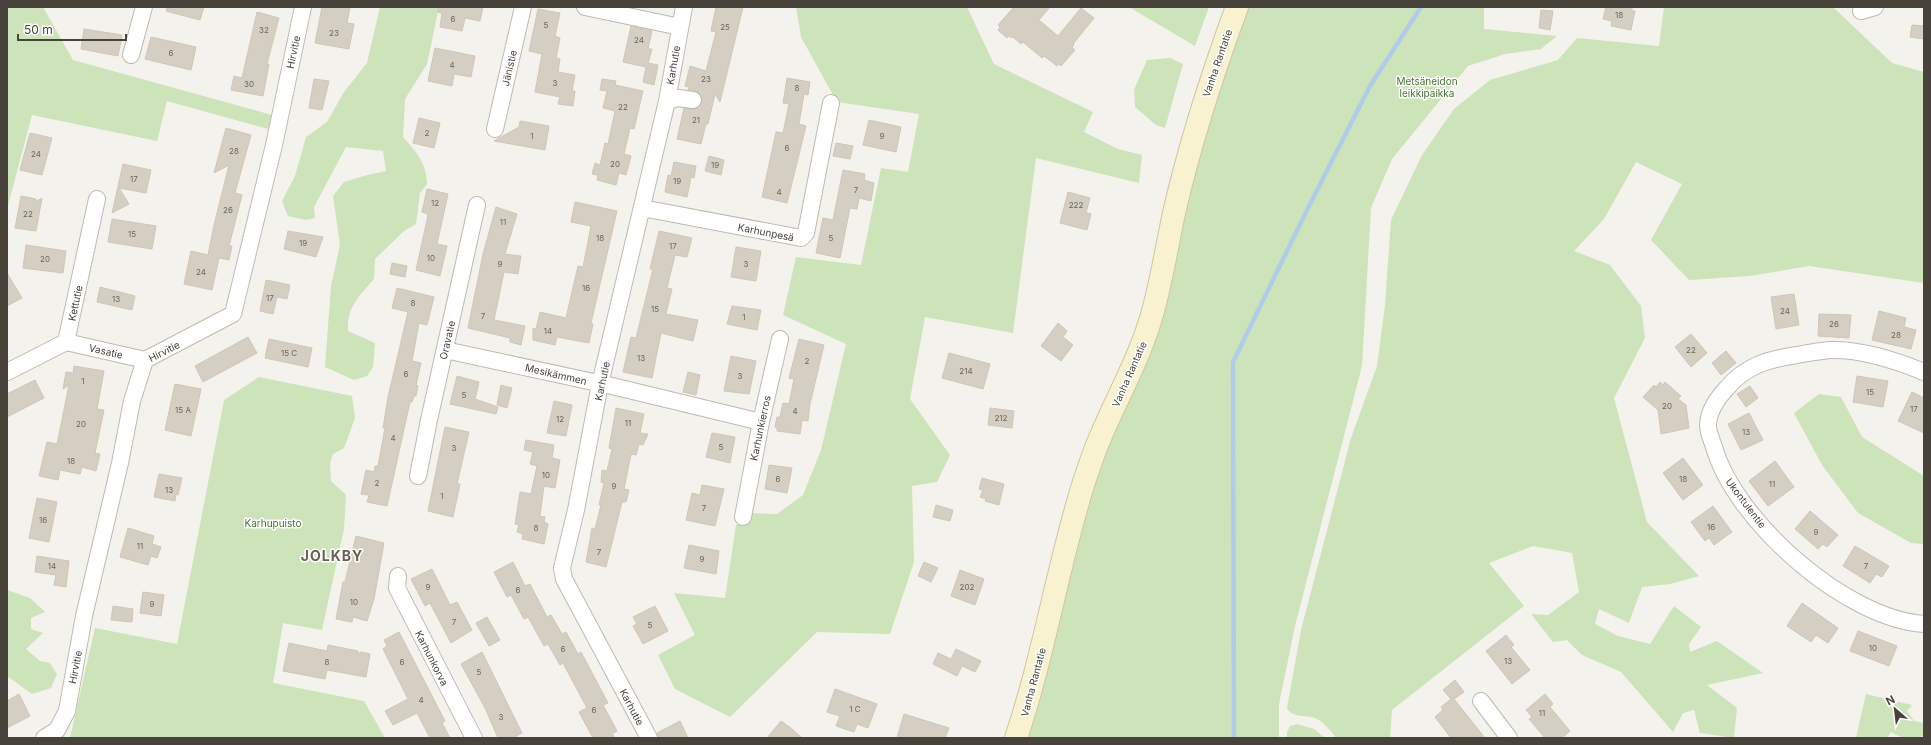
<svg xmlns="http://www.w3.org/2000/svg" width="1931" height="745" viewBox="0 0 1931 745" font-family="Inter,sans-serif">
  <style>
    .green { fill: #cde3ba }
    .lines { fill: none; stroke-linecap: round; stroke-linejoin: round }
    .stream { stroke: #b0cce8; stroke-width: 4.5 }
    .building { fill: #d4cfc2; stroke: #cec7b6 }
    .street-casing { stroke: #bebaaf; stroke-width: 18 }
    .secondary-casing { stroke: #cec6a1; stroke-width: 24 }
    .street { stroke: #fff; stroke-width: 16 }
    .secondary { stroke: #f9f2d1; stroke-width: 22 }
    .labels { text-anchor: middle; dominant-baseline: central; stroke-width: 3; stroke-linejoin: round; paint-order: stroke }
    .number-label { font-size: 8px; fill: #6a665c }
    .street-label { font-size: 10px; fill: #47433a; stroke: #fff }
    .park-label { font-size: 10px; fill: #467334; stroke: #fff }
    .district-label { font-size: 14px; font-weight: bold; letter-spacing: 1px; fill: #696253; stroke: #fff }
  </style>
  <rect width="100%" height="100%" fill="#f4f2ec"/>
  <!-- green -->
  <g class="green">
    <path d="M7,7H43L73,60L272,115L268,129L167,101L157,141L32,115L7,209Z"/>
    <path d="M380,7H439L427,64L405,99L403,137C417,153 426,162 427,184L420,193L416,224L404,231L375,259L374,279C360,295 346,308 348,331L375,343L373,367L367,376L354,380L325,367L331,286L340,245L333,196L344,182L367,175L386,171L383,151L346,147L314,207L315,218L306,220L288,216L282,201L295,176L306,137L327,122L344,92L367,63Z"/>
    <path d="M796,7H967L994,64L1093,112L1084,132L1118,149L1142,155L1139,183L1036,158L1013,333L925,317L910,399L950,455L937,482L912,486L914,562L890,634L817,632L730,717L675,689L658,655L695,635L674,593L725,598L736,525L752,513L777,514L803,495L821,450L846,344L783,315L796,257L861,265L881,168L908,172L919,114L837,102L801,37Z"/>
    <path d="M1129,7H1209L1195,46Z"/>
    <path d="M1246,7H1484V29L1557,36L1541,49L1505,54L1468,66L1392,159L1371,208L1362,366L1295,626L1279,704V738H1025L1095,472L1184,215L1208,122Z"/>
    <path d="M1664,7H1833L1892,63L1924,72V283L1809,266L1750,276L1689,280L1651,240L1682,184L1636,162L1604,219L1574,251L1610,265L1641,306L1645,338L1614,398L1647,522L1699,576L1670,584L1642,587L1629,623L1599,609L1595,624L1618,636L1650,644L1674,606L1701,627L1689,644L1690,652L1717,641L1763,673L1707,685L1737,708L1734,738L1700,733L1694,710L1683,713L1673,732L1621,672L1582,655L1567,640L1553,642L1531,614L1548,615L1579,592L1572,553L1533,546L1489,563L1524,606L1392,710L1390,738H1336C1331,731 1324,722 1315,718C1306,715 1292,718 1287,708L1301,630L1351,438L1377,366L1385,305L1391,220L1422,155L1454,109L1490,80L1558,60L1577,38L1659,46Z"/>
    <path d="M1170,58L1183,64L1165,128L1156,125L1135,107L1134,90L1147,60Z"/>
    <path d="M259,377L352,396L355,418L344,448L333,454L330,463L331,481L346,495L344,529L322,630L283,623L273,683L364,701L385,738H70L95,628L177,644L224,400Z"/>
    <path d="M1819,394L1841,397L1862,437L1924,476V544L1911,543L1858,513L1822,465L1794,413Z"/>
    <path d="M7,590L30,598L45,612L31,618V629L43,633L26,649L40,661L50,663L57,674L51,688L32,694L7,676Z"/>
    <path d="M1866,694L1912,705L1907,711L1914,721L1924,723V735C1913,742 1901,738 1891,732L1887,738H1856Z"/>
    <path d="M1297,724L1314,729L1325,738H1287V732L1290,726Z"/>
  </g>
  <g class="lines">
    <!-- stream -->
    <g class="stream">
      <path d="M1370,86L1421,7"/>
      <path d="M1234,738L1233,362L1309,206L1369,88"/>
    </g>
  </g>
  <!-- building -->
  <g class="building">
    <path d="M167,7H204L200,20L166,11Z"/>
    <path d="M322,7H350L347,23L354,24L349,49L315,43Z"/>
    <path d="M439,7H483L480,21L465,18L462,31L440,27L442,13L438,12Z"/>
    <path d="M716,7H743L720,102L715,94L708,124H706L701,144L677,139L684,108L696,109L702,102L699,93L688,90L689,87L685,86L690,66L706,71L716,32L711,31Z"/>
    <path d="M1014,7H1050L1039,20L1058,36L1081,8L1094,18L1073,44L1074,45L1072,47L1075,50L1061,66L1059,64L1057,66L1044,56L1042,58L1023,42L1021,44L1013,37L1012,38L1009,36L1007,38L998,30L1000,27L998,25Z"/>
    <path d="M1606,7H1632V11H1635L1631,30L1611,26L1612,21L1603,19Z"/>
    <path d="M538,9L560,13L555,36L560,38L556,58L560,59L558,72L575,75L572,91H575L573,106L558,104L560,97L535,92L542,54L529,51Z"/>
    <path d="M1541,10L1553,11L1550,30L1539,28Z"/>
    <path d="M257,12L279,18L267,64H269L263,96L231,90L234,76L242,78Z"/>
    <path d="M1912,25L1924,26V39L1910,37Z"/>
    <path d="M631,26L652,31L648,49H652L648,63L658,65L654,85L643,82L646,67L623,62Z"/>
    <path d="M84,29L122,35L118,56L81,49Z"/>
    <path d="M151,37L196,47L191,70L145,59Z"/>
    <path d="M435,48L475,56L471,77L454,74L452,86L428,81Z"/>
    <path d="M787,78L810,82L808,95L804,94L799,124L806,126L787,203L762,197L776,132L783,133L789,104L783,103Z"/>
    <path d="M314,79L329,81L322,110L309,108Z"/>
    <path d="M602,79L616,81L615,85L643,91L634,129L630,128L624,154L631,156L626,175L619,173L616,185L597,180L598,175L592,174L595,163L600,165L605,143L608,144L615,111L603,108L607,91L600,90Z"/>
    <path d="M419,118L440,123L434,148L413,143Z"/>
    <path d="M869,120L901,127L896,152L863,145Z"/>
    <path d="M520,121L549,126L545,150L494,141L519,127Z"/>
    <path d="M226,128L251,135L235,193L242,195L229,246H232L229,260L219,258L212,290L184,284L191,251L208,255L214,225L229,165L214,173Z"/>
    <path d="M30,133L52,138L42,175L20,170Z"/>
    <path d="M836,143L853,146L850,159L833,156Z"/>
    <path d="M709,156L724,160L721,175L705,171Z"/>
    <path d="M674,162L696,166L694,178L691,177L687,197L665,192L668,175L671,176Z"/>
    <path d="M123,164L151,170L146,193L119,188L129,204L112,213Z"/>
    <path d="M843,170L865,174L864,180L874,183L871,201L859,198L857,209L850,208L840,258L816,253L823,218L833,220Z"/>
    <path d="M427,189L448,194L437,244L447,246L440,276L416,270L427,220L428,214L422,212Z"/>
    <path d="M1068,192L1090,198L1086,213L1091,214L1087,230L1060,223Z"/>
    <path d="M21,196L36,199L35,202L42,198L36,231L15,228Z"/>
    <path d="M575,202L617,211L591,323L593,324L589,343L557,337L555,345L533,340V328L536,329L540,312L566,318L578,266L583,267L591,226L571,222Z"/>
    <path d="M496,207L517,214L505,254L521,256L518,274L504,272L494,320L525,326L521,345L510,342V338L468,328L483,254Z"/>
    <path d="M112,219L156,226L152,249L108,242Z"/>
    <path d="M288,231L323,237L316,257L284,249Z"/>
    <path d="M659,231L692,238L687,257L675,255L667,288L672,289L666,314L698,320L693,341L661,333L652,378L623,372L631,337L636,338L653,269H650Z"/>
    <path d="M26,245L66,251L63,273L23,268Z"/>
    <path d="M736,247L761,251L756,281L731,277Z"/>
    <path d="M392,263L407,266L405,277L390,274Z"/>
    <path d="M7,273L22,298L7,306Z"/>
    <path d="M266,280L290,285L287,299L277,297L273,314L260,311Z"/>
    <path d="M100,287L135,296L132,310L97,302Z"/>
    <path d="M397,288L434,297L427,325L419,323L412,361L421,363L416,385L418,386L416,396H414L412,402H410L387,506L367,502L369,495L361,494L366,470L374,472L375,466H378L385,428H383L388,397L408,312L392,308Z"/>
    <path d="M1794,294L1799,325L1776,329L1771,297Z"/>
    <path d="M732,306L761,310L757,330L727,324Z"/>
    <path d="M1879,311L1906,318L1904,327L1916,330L1911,349L1872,340Z"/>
    <path d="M1819,314L1851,315L1849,338L1818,336Z"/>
    <path d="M1058,323L1067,331L1063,337L1073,345L1061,361L1041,346Z"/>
    <path d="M1691,334L1707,353L1691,367L1675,347Z"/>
    <path d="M248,337L257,353L203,382L195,366Z"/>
    <path d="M269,339L312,348L308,367L265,358Z"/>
    <path d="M799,339L824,345L810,404L808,421L802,420L800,434L777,431V428L775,427L777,417H780L783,403L789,404L794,379L789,378Z"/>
    <path d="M1726,351L1736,363L1721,375L1712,363Z"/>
    <path d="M949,353L990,364L983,389L942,378Z"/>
    <path d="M731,356L756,361L749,394L724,391Z"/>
    <path d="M74,366L104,371L97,409L104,410L95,453L100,454L96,471L82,467L80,474L60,470L58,480L39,476L47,442L57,444L69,385L63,389L66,372L73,373Z"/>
    <path d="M688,372L700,375L696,395L683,392Z"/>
    <path d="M457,376L479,382L475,399L498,407L496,414L450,404Z"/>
    <path d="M1857,376L1888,381L1883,407L1853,402Z"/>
    <path d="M35,380L44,398L7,417V394Z"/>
    <path d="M1660,382L1663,385L1665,382L1681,396L1678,399L1686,405L1689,428L1661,434L1658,410L1643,397L1654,385L1656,387Z"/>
    <path d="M175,384L201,389L191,436L165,430Z"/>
    <path d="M501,385L512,388L507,408L497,405Z"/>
    <path d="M1750,386L1758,398L1746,407L1737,394Z"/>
    <path d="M1912,392L1924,398V433L1898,421Z"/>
    <path d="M554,401L572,405L566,436L547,433Z"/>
    <path d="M616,408L644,414L640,433L648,434L643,445L639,444L636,455L631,454L624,489L629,490L626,502H622L606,567L586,562L592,528L595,529L601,505H599L604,483L601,482L602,470L607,471L612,449L609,448Z"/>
    <path d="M990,408L1014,411L1012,428L988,425Z"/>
    <path d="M1749,413L1763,440L1741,450L1728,424Z"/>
    <path d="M445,427L469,432L457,484H460L453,517L428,511Z"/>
    <path d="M712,433L735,437L730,463L706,457Z"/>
    <path d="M526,440L554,445L552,458L560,460L555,488L544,486L540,516L545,517L544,522L548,524L544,544L522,539L523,534L517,532L519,525L515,524L520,492L531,494L537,466L530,464L533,452L524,450Z"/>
    <path d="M1683,458L1703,485L1683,500L1663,473Z"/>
    <path d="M1775,461L1794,487L1768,506L1749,481Z"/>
    <path d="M769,465L792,468L787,493L765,489Z"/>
    <path d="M159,474L182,478L178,495L176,494L175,501L154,497Z"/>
    <path d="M982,478L1004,484L999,505L985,501L986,499L980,497L983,490L979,489Z"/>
    <path d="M702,485L724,489L715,526L686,520L692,493L700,495Z"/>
    <path d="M37,498L57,502L49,542L29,538Z"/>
    <path d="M936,505L953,510L950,521L933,517Z"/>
    <path d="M1713,506L1732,532L1714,545L1709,538L1705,541L1691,522Z"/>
    <path d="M1810,511L1838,535L1827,547L1823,544L1818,549L1795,529Z"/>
    <path d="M128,528L154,536L152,544L161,547L157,558L151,556L148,565L120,557Z"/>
    <path d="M356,536L384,543L374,599L367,621L353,617L352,622L336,619L343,582H345Z"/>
    <path d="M689,545L719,551L716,574L684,568Z"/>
    <path d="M1855,546L1889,566L1882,577L1876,574L1870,583L1843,566Z"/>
    <path d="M37,556L69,561L66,587L54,585L56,575L35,572Z"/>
    <path d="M513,562L525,586L530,584L547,617L551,615L562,634L566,632L578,654L581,652L608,703L603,705L617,731L612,734L615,738H593L579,712L587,708L563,663L560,665L548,644L544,646L528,617L524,619L511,595L507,597L494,572Z"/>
    <path d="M924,562L938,568L931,582L918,576Z"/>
    <path d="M432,569L450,605L457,602L472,630L451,643L430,603L425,606L411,579Z"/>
    <path d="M960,570L984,579L975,605L951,596Z"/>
    <path d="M143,592L164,595L161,616L140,613Z"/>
    <path d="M1802,603L1838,628L1828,643L1816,635L1811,642L1787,626Z"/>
    <path d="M113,606L133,609L132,622L111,620Z"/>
    <path d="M655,606L668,631L643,644L633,626L637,624L633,617Z"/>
    <path d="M487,617L500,640L489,646L476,623Z"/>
    <path d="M1858,631L1897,646L1889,666L1850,651Z"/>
    <path d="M399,632L445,721L442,723L450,738H430L417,713L393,725L385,711L408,699L383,649L387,646L384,640Z"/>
    <path d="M1506,635L1514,645L1511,647L1530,670L1512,684L1486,651Z"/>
    <path d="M289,643L327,651L328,645L358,651L357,654L361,652L370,654L366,677L327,670L325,679L283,671Z"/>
    <path d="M956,649L981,661L975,672L962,666L957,676L933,664L938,653L951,659Z"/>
    <path d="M482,652L522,733L513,738H498L485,708L461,664Z"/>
    <path d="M1455,680L1464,692L1454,699L1485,738H1451L1435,717L1443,710L1441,707L1451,699L1443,690Z"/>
    <path d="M835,689L877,704L868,728L857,724L854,732L836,726L840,716L827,712Z"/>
    <path d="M19,694L30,716L7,728V701Z"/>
    <path d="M1545,694L1553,704L1550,707L1570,731L1562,738H1545L1529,719L1532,717L1526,710Z"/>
    <path d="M904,714L949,728L945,738H897Z"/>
    <path d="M680,721L688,738H658L657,733Z"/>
    <path d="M781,721L792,729L802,738H767Z"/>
  </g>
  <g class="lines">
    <!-- street casing -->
    <g class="street-casing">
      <g id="street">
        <path d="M585,7L680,27"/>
        <path d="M1861,11L1875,7"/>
        <path d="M131,55L144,7"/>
        <path d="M667,101L678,98L693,100"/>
        <path d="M495,129L523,7"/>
        <path d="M642,208L801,238L806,233L831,103"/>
        <path d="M66,342L145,360"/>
        <path d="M445,350L612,386L761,422"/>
        <path d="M7,372L66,342L97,199"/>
        <path d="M1924,372C1895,360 1862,349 1830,350C1819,351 1808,353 1797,355C1768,359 1745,366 1726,389C1717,399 1708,411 1708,426C1708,432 1712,441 1714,447C1735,521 1846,619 1924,624"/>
        <path d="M418,476L429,420L477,205"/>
        <path d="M743,517L761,422L780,339"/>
        <path d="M398,576L397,588L474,738"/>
        <path d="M1481,701L1509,738"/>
        <path d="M44,738L57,730L67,711L84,616L120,463L132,401L145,360L233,314L274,145L303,7"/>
        <path d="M649,738L564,579L562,568L576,510L600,384L667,101L684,7"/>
      </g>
    </g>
    <!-- secondary casing -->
    <g class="secondary-casing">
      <path id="secondary" d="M1016,738C1044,655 1057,569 1083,485C1088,470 1093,454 1100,438C1118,395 1141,356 1153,311C1162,278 1167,246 1174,213C1190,143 1212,75 1237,7"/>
    </g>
    <!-- street -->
    <use href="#street" class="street"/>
    <!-- secondary -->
    <use href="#secondary" class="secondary"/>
  </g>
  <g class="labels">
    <!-- number labels -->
    <g class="number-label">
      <text x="1619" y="15">18</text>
      <text x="453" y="19">6</text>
      <text x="546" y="25">5</text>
      <text x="725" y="27">25</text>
      <text x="264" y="30">32</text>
      <text x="334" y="33">23</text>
      <text x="639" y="40">24</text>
      <text x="171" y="53">6</text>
      <text x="452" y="65">4</text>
      <text x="706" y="79">23</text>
      <text x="555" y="83">3</text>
      <text x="249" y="84">30</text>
      <text x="797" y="88">8</text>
      <text x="623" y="107">22</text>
      <text x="696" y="120">21</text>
      <text x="427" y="133">2</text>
      <text x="532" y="136">1</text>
      <text x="882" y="136">9</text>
      <text x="787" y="148">6</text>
      <text x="234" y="151">28</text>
      <text x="36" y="154">24</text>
      <text x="615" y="164">20</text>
      <text x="715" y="165">19</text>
      <text x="134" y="179">17</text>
      <text x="677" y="181">19</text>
      <text x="856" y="190">7</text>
      <text x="779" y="192">4</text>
      <text x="435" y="203">12</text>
      <text x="1076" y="205">222</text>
      <text x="228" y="210">26</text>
      <text x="28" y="214">22</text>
      <text x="503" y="222">11</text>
      <text x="132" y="234">15</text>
      <text x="600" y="238">18</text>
      <text x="831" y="238">5</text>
      <text x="303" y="243">19</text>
      <text x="673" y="246">17</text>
      <text x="431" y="258">10</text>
      <text x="45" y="259">20</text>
      <text x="500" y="264">9</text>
      <text x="746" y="264">3</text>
      <text x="201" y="272">24</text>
      <text x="586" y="288">16</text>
      <text x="270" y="298">17</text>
      <text x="116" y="299">13</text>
      <text x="413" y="303">8</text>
      <text x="655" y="309">15</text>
      <text x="1785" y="311">24</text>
      <text x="483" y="316">7</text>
      <text x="744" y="317">1</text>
      <text x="1834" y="324">26</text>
      <text x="548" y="331">14</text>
      <text x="1896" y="335">28</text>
      <text x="1691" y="350">22</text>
      <text x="289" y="353">15 C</text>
      <text x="641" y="358">13</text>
      <text x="807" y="361">2</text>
      <text x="966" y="371">214</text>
      <text x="406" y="374">6</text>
      <text x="740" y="376">3</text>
      <text x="83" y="381">1</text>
      <text x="1870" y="392">15</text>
      <text x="464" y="395">5</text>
      <text x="1667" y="406">20</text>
      <text x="1914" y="409">17</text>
      <text x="183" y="410">15 A</text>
      <text x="795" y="411">4</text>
      <text x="1001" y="418">212</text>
      <text x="560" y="419">12</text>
      <text x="628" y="423">11</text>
      <text x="81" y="424">20</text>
      <text x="1746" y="432">13</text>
      <text x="393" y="438">4</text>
      <text x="721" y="447">5</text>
      <text x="454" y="448">3</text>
      <text x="71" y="461">18</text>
      <text x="546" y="475">10</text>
      <text x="778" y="479">6</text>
      <text x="1683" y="479">18</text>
      <text x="377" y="483">2</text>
      <text x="1772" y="484">11</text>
      <text x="614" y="486">9</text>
      <text x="169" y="490">13</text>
      <text x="442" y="496">1</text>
      <text x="704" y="508">7</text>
      <text x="43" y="520">16</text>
      <text x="1711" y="527">16</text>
      <text x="536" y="528">8</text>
      <text x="1816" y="532">9</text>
      <text x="140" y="546">11</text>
      <text x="599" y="552">7</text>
      <text x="702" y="559">9</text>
      <text x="52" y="566">14</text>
      <text x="1866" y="566">7</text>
      <text x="428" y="587">9</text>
      <text x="967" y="587">202</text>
      <text x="518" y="590">6</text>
      <text x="354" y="602">10</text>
      <text x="152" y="604">9</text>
      <text x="454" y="622">7</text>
      <text x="650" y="625">5</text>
      <text x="1873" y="648">10</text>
      <text x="563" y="649">6</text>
      <text x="1508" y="661">13</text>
      <text x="327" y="662">8</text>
      <text x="402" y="662">6</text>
      <text x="479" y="672">5</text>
      <text x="421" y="700">4</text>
      <text x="855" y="709">1 C</text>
      <text x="594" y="710">6</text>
      <text x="1542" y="713">11</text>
      <text x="501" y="717">3</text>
    </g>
    <!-- street labels -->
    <g class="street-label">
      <text transform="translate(293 52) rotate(-78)">Hirvitie</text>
      <text transform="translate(1217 63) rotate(-71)">Vanha Rantatie</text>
      <text transform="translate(673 65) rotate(-80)">Karhutie</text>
      <text transform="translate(509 68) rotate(-77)">Jänistie</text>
      <text transform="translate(766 232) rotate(11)">Karhunpesä</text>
      <text transform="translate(75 303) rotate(-78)">Kettutie</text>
      <text transform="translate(447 340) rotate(-77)">Oravatie</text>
      <text transform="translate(106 351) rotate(13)">Vasatie</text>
      <text transform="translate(164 351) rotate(-27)">Hirvitie</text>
      <text transform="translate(556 374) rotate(13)">Mesikämmen</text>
      <text transform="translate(1129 374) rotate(-66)">Vanha Rantatie</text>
      <text transform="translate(602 381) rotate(-78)">Karhutie</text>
      <text transform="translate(760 428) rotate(-78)">Karhunkierros</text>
      <text transform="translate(1746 503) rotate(53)">Ukontulentie</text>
      <text transform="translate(432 658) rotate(63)">Karhunkorva</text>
      <text transform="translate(75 667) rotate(-79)">Hirvitie</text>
      <text transform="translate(1033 682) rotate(-75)">Vanha Rantatie</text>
      <text transform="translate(632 707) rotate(62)">Karhutie</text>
    </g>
    <!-- park labels -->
    <g class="park-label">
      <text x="1427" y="81">Metsäneidon<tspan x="1427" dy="12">leikkipaikka</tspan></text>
      <text x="273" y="523">Karhupuisto</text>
    </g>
    <!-- district labels -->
    <g class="district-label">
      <text x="332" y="555">JOLKBY</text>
    </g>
  </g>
  <!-- border -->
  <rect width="1931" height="745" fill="none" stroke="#47433a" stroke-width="16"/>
  <!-- north arrow -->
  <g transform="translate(1895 709) rotate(332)" stroke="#ffffff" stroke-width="3" paint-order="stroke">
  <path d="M0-3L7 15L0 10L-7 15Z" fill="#47433a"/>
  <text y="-6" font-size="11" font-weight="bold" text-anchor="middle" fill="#47433a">N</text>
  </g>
  <!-- scale -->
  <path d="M18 34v6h108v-6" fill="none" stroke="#47433a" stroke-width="2"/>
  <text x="24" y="34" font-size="12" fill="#47433a" stroke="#ffffff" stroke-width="3" paint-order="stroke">50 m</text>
</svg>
